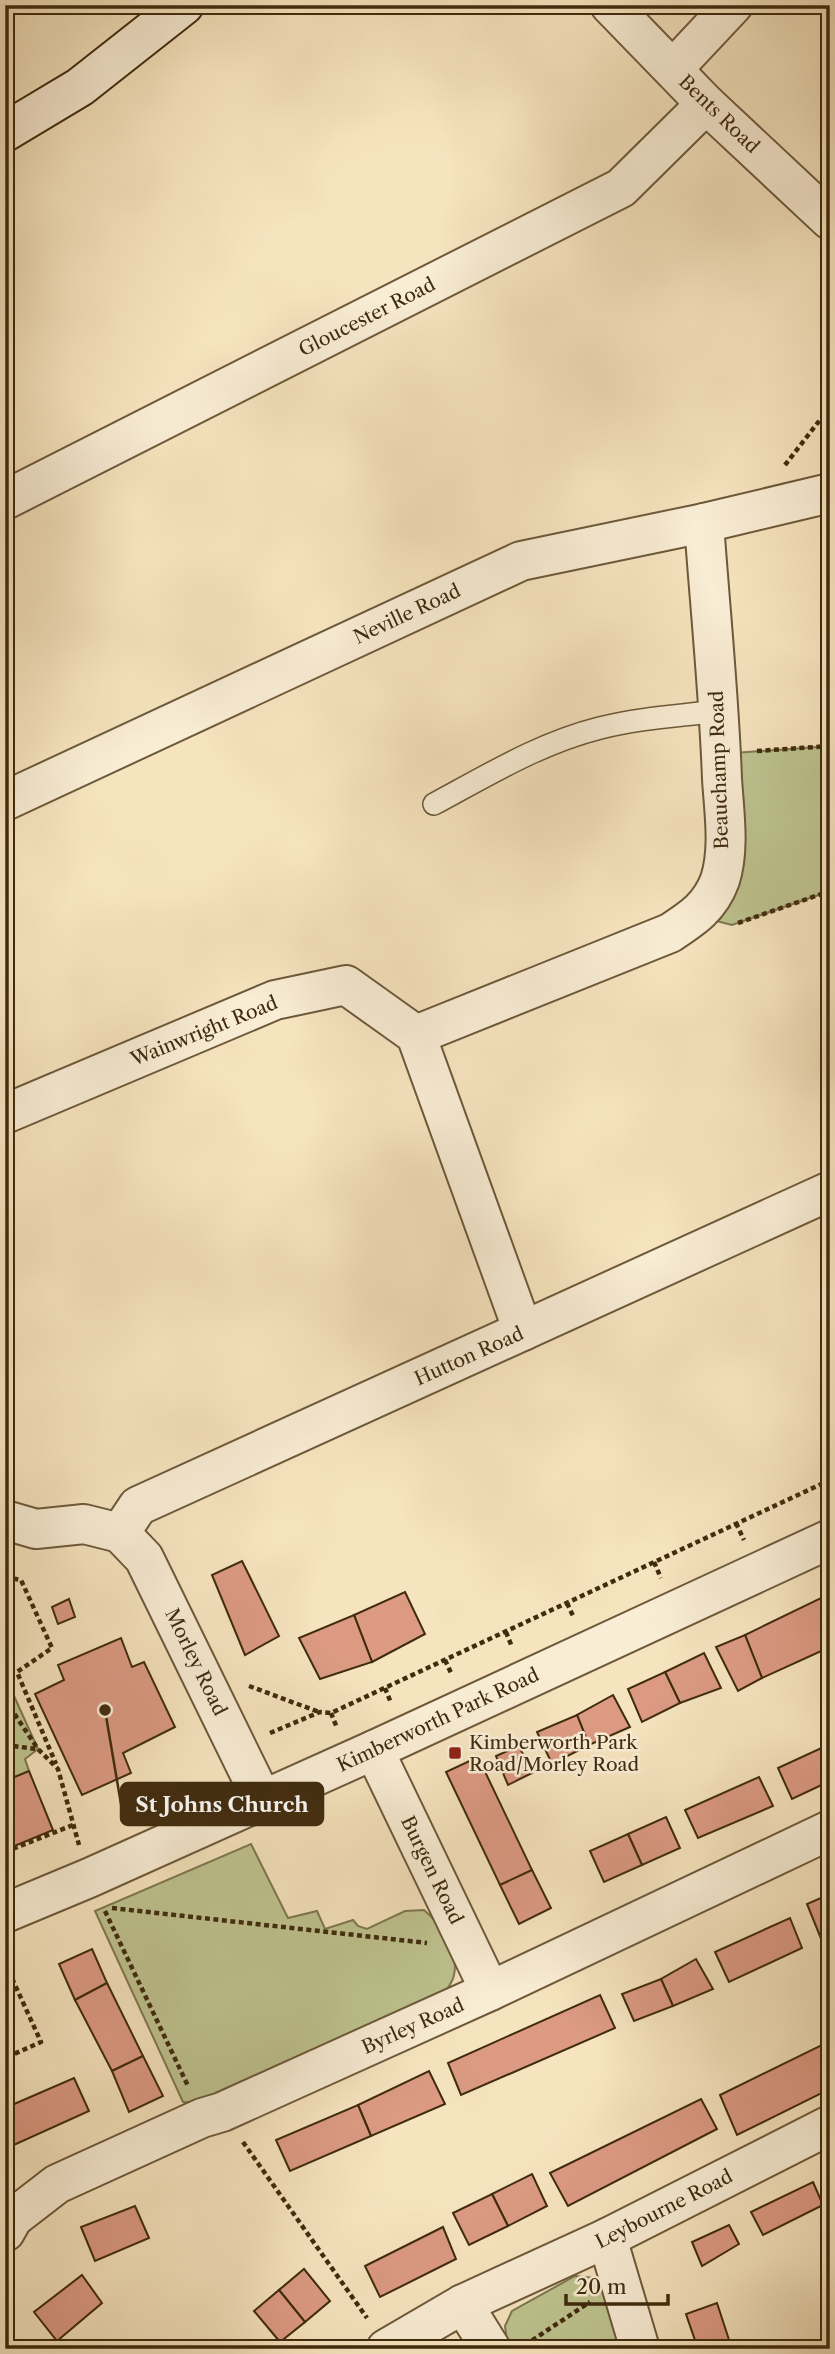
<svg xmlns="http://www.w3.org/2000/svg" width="835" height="2354" viewBox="0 0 835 2354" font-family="'Libre Caslon Text',serif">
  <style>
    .green { fill: #bec490; stroke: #7e784f; stroke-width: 2 }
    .building { fill: #dc9a83; stroke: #3f2b0e; stroke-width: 2 }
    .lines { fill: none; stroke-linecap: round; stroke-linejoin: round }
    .lane-casing { stroke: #6d593a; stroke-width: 24 }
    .street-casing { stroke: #6d593a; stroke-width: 42 }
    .secondary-casing { stroke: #3f2b0e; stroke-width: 42 }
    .path { stroke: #3f2b0e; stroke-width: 4.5; stroke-dasharray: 5 3.5; stroke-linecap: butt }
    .lane { stroke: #f9edd5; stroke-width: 21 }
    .street { stroke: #f9edd5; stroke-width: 38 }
    .secondary { stroke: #f9edd5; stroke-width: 38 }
    .poi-dot { fill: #8f2418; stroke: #f9edd5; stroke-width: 2.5 }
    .labels { text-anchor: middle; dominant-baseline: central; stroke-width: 5; stroke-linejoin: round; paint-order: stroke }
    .street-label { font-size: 19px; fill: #3f2b0e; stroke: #f9edd5 }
    .poi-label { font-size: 19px; fill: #3f2b0e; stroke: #f9edd5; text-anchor: start }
    .leader { fill: none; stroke: #3f2b0e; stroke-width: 2.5 }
    .callout-dot { fill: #3f2b0e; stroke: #f9edd5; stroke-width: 2.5 }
    .callout { fill: #3f2b0e; stroke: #3f2b0e; stroke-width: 2.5 }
    .callout-label { font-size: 21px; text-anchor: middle; font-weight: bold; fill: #fff }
  </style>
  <rect width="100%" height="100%" fill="#f6e4bf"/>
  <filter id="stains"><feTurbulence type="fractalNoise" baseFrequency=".00286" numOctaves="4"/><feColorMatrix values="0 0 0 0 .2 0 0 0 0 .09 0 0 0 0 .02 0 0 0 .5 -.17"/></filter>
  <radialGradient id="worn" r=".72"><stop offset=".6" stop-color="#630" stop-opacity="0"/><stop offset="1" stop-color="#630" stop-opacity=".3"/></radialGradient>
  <!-- green -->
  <g class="green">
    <path d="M830,746V891L732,925L697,916L721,754Z"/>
    <path d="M5,1676L38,1749L25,1759L29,1771L5,1781Z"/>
    <path d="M251,1844L288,1918L317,1911L325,1929L353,1920L358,1926L367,1929L405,1911L424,1910C442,1925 459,1951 454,1975C453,1982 447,1989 443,1995L206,2103L183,2102L95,1911Z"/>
    <path d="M575,2276L595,2278L606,2286L628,2349H508L505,2326L512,2311Z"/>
  </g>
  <!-- building -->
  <g class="building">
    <path d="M242,1561L279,1636L245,1655L212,1575Z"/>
    <path d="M405,1592L425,1634L372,1662L354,1615Z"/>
    <path d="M821,1598L830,1616V1647L762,1678L745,1635Z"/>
    <path d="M69,1599L75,1617L58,1624L52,1607Z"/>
    <path d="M354,1615L372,1662L320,1679L299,1638Z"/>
    <path d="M745,1635L762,1678L738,1691L716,1647Z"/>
    <path d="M121,1638L132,1667L144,1662L175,1727L123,1753L131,1773L82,1795L35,1694L64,1680L58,1665Z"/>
    <path d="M704,1653L721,1688L680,1703L665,1672Z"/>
    <path d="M665,1672L680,1703L642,1722L628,1689Z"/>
    <path d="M613,1695L630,1727L589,1745L577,1715Z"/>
    <path d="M577,1715L589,1745L552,1764L537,1732Z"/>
    <path d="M830,1744V1781L792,1799L778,1768Z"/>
    <path d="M519,1746L532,1773L508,1785L496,1756Z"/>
    <path d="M478,1757L532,1870L500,1885L446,1772Z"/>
    <path d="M29,1771L53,1830L5,1850V1781Z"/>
    <path d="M759,1777L773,1806L698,1838L685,1810Z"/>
    <path d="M666,1817L680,1848L642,1865L628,1834Z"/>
    <path d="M628,1834L642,1865L604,1882L590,1851Z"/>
    <path d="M532,1870L551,1908L519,1924L500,1885Z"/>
    <path d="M830,1894V1937L822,1941L807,1904Z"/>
    <path d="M790,1918L802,1948L729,1982L715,1952Z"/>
    <path d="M92,1949L107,1983L75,2000L59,1964Z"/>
    <path d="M696,1959L713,1989L673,2006L661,1979Z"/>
    <path d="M661,1979L673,2006L634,2021L622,1994Z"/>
    <path d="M107,1983L143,2056L112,2071L75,2000Z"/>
    <path d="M600,1995L615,2028L461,2095L448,2063Z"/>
    <path d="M830,2041V2089L737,2135L720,2095Z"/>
    <path d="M143,2056L163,2096L129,2112L112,2071Z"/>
    <path d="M429,2071L445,2104L371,2136L358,2105Z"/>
    <path d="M74,2078L89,2111L5,2149V2108Z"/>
    <path d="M701,2099L717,2129L568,2206L550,2173Z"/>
    <path d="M358,2105L371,2136L290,2171L276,2140Z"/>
    <path d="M532,2174L547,2206L508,2226L492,2194Z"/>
    <path d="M813,2182L823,2205L763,2235L751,2212Z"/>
    <path d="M492,2194L508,2226L469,2245L453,2213Z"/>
    <path d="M135,2206L149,2238L95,2261L81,2227Z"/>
    <path d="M729,2225L739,2244L702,2266L692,2242Z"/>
    <path d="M443,2227L456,2259L380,2297L365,2266Z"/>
    <path d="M304,2269L330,2301L305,2322L279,2290Z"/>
    <path d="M82,2275L102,2303L57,2341L34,2312Z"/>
    <path d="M279,2290L305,2322L280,2342L254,2311Z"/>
    <path d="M717,2303L732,2349H698L686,2314Z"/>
  </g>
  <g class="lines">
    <!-- lane casing -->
    <g class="lane-casing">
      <path id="lane" d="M434,804C488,775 540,743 600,728C638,718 679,716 718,711"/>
    </g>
    <!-- street casing -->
    <g class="street-casing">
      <g id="street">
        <path d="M610,5L706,104L830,220"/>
        <path d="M673,69L733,5"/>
        <path d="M5,500L621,188L706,104"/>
        <path d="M5,801L521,561L704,523L830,493"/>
        <path d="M416,1035L670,933C693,918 710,907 720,880C730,849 724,811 722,779C719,694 710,608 704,523"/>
        <path d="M5,1114L275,1000L346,985L416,1035L523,1331"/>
        <path d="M5,1520L36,1529L84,1524L120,1533"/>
        <path d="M120,1533L138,1506L830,1191"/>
        <path d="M120,1533L144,1558L262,1799"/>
        <path d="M374,1750L490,1991"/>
        <path d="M5,1913L89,1878L374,1750L830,1539"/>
        <path d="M5,2232L13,2218L57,2184L202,2118L222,2112L490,1991L830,1830"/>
        <path d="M607,2238L640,2349"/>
        <path d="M463,2304L491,2349"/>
        <path d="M386,2349L463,2304L607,2238L830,2125"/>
      </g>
    </g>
    <!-- secondary casing -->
    <g class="secondary-casing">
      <path id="secondary" d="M5,132L80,87L184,5"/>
    </g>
    <!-- path -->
    <g class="path">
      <path d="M785,465L830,407"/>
      <path d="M757,751L830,746"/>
      <path d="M738,923L830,891"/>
      <path d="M821,1484L830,1500"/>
      <path d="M736,1523L744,1540"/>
      <path d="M654,1562L661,1578"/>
      <path d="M5,1577L21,1580L52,1648L17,1672L56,1764"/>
      <path d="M567,1603L574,1618"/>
      <path d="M506,1632L512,1647"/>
      <path d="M445,1660L452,1675"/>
      <path d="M249,1686L319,1712"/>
      <path d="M385,1688L391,1703"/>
      <path d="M5,1700L38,1749L58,1769L79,1845"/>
      <path d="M331,1713L337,1728"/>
      <path d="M270,1733L320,1712L331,1713L830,1480"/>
      <path d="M5,1745L37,1749"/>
      <path d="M5,1852L73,1825"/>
      <path d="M112,1908L427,1943"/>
      <path d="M105,1911L188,2086"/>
      <path d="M5,1963L41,2042L5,2058"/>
      <path d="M243,2142L367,2318"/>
      <path d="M525,2345L590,2302"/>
    </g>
    <!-- lane -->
    <use href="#lane" class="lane"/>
    <!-- street -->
    <use href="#street" class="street"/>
    <!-- secondary -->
    <use href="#secondary" class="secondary"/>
  </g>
  <!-- markers -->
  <rect class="poi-dot" x="448" y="1746" width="14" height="14" rx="3.5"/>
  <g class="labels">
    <!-- street labels -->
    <g class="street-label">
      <text transform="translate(719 114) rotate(44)">Bents Road</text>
      <text transform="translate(367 317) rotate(-27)">Gloucester Road</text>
      <text transform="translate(407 614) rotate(-25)">Neville Road</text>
      <text transform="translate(719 770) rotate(-92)">Beauchamp Road</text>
      <text transform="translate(204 1031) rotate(-22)">Wainwright Road</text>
      <text transform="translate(469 1356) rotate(-24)">Hutton Road</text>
      <text transform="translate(196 1662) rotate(64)">Morley Road</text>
      <text transform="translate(438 1720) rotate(-25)">Kimberworth Park Road</text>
      <text transform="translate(432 1870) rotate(64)">Burgen Road</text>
      <text transform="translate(413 2026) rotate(-24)">Byrley Road</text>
      <text transform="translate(664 2209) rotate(-27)">Leybourne Road</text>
    </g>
    <!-- poi labels -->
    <g class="poi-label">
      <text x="469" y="1742">Kimberworth Park<tspan x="469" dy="22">Road/Morley Road</tspan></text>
    </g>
  </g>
  <!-- callouts -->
  <path class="leader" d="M105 1710L121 1804"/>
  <circle class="callout-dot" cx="105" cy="1710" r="7"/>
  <rect class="callout" x="121" y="1783" width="202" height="42" rx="7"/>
  <g class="callout-label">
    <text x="222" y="1812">St Johns Church</text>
  </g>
  <!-- margin -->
  <rect width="835" height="2354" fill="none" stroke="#f6e4bf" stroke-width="28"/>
  <rect x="7" y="7" width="821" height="2340" fill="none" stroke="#3f2b0e" stroke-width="3.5"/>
  <rect x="14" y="14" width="807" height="2326" fill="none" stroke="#3f2b0e" stroke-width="2"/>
  <!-- scale -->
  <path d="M566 2294v10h102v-10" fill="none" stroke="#3f2b0e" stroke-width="3.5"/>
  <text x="576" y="2294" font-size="21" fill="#3f2b0e" stroke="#f9edd5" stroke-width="5" paint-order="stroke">20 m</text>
  <rect width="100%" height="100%" filter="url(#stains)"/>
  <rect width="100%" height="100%" fill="url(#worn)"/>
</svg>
